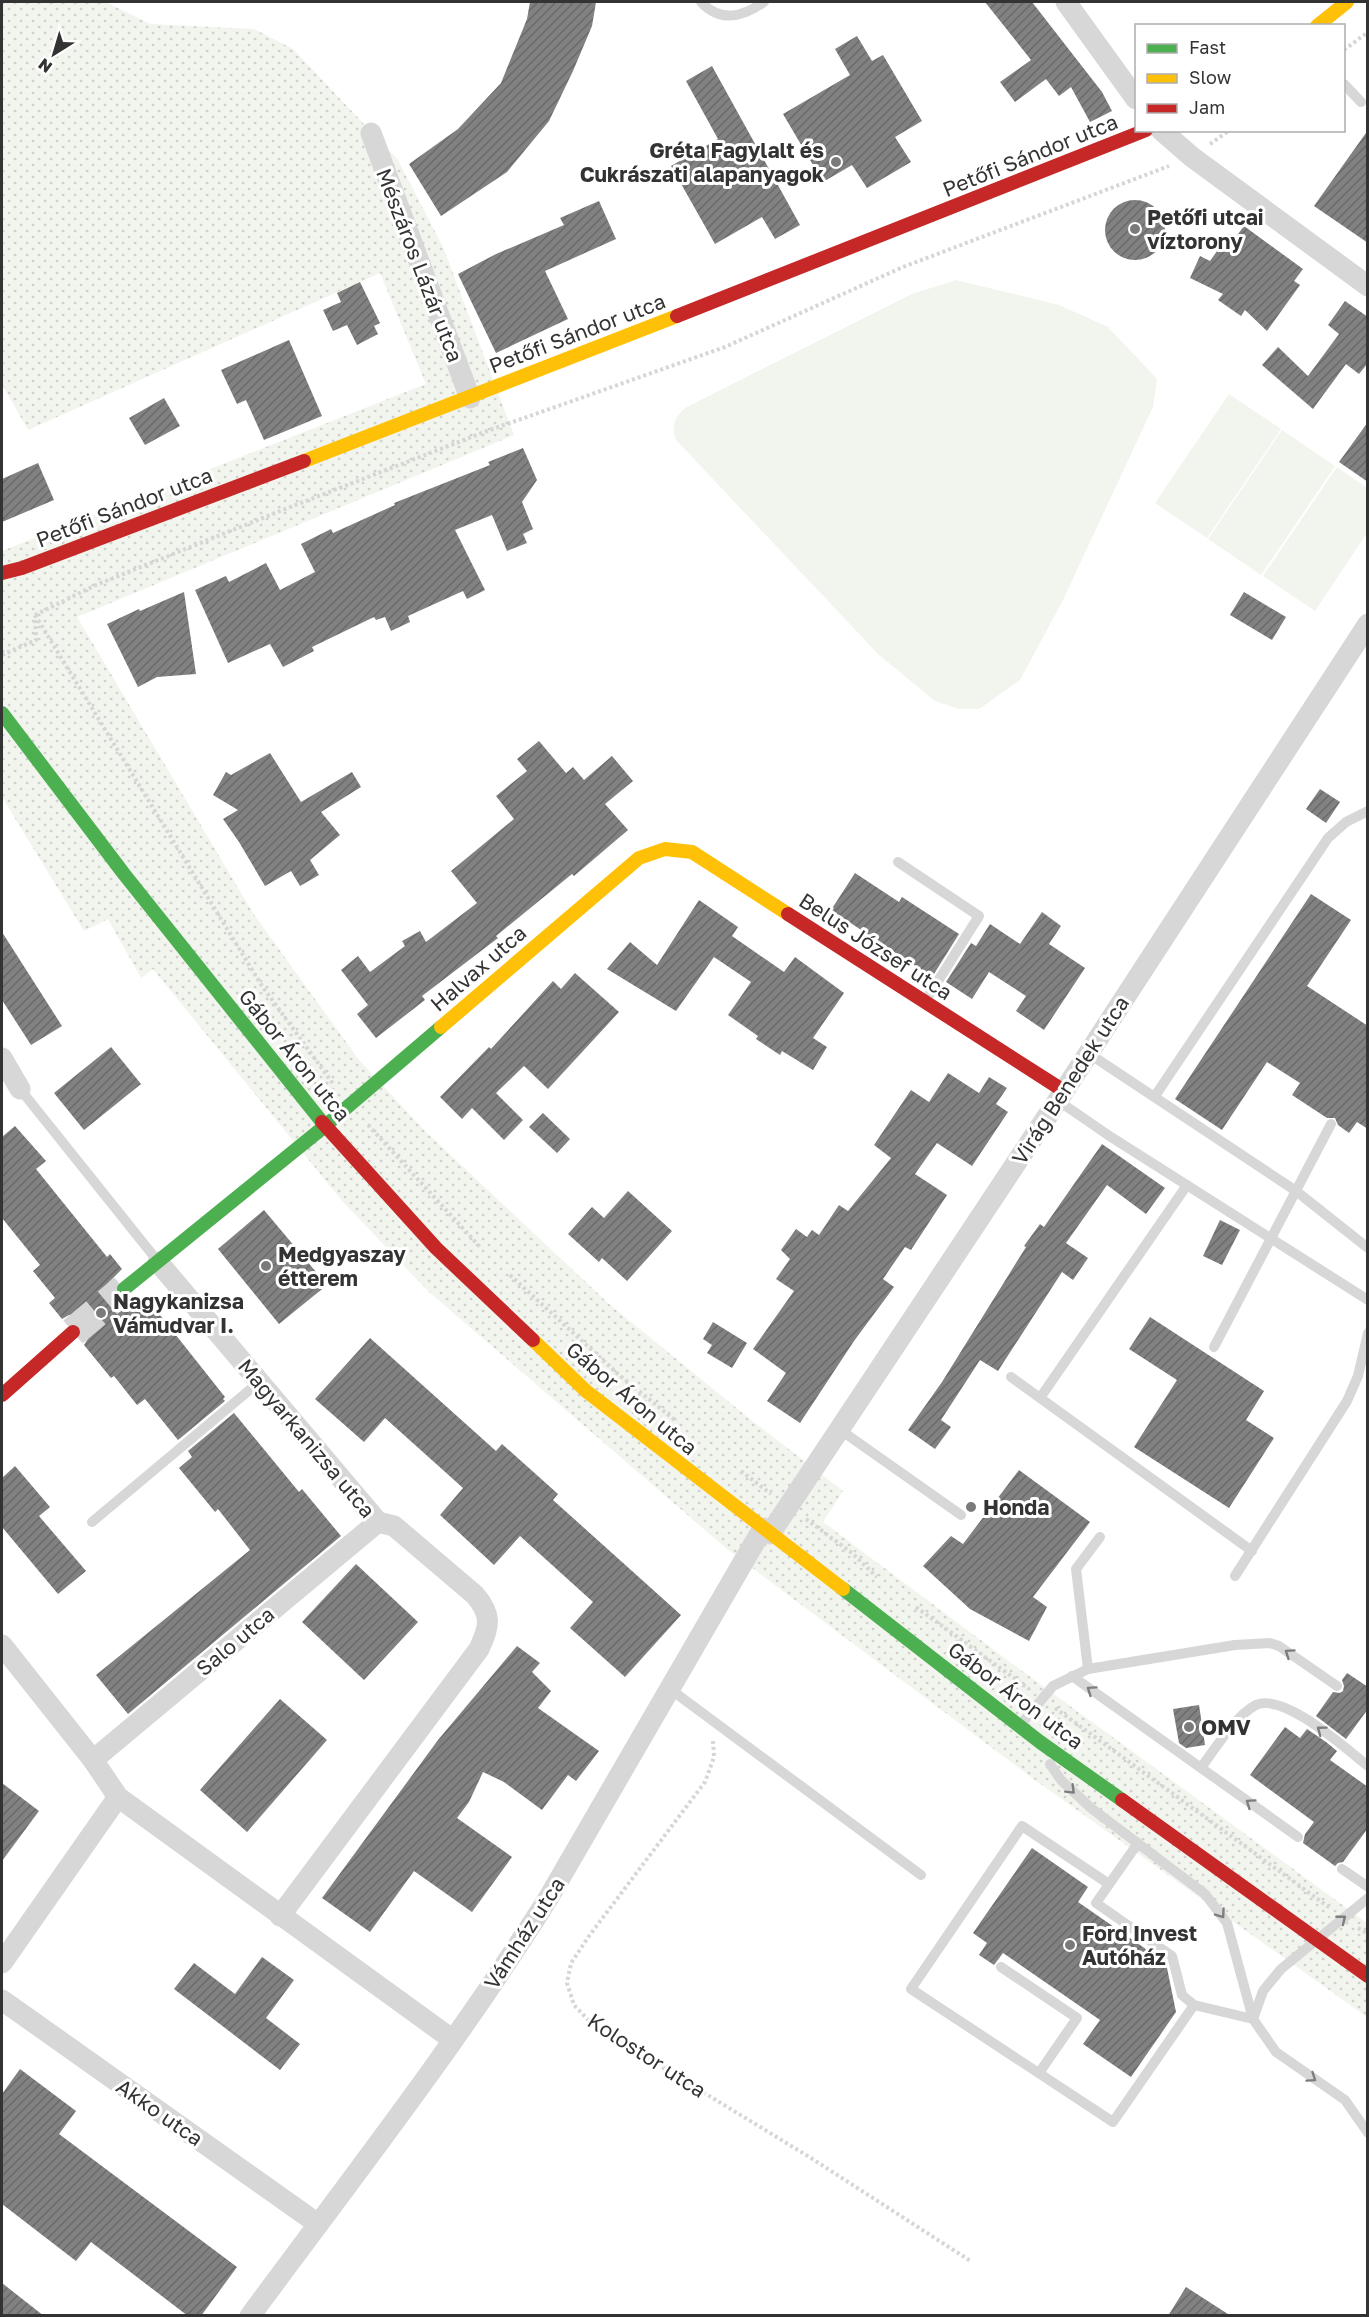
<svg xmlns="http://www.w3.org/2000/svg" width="1369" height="2317" viewBox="0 0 1369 2317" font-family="'Golos Text',sans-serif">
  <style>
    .green { fill: url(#green-dots) }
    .pitch { fill: #f1f5ed }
    .building { fill: url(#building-hatch) }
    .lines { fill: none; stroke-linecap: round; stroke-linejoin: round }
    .secondary-tunnel { stroke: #d6d6d6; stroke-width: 30; stroke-dasharray: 30 15; stroke-linecap: butt }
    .path { stroke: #d6d6d6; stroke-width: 4; stroke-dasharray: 3 3; stroke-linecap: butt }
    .lane { stroke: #d7d7d7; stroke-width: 10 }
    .street { stroke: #d7d7d7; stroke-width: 21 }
    .fast { stroke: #4caf50; stroke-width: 14 }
    .slow { stroke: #ffc107; stroke-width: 14 }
    .jam { stroke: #c62828; stroke-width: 14 }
    .oneway { stroke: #7d7d7d }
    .poi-dot { fill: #7a7a7a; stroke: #fff; stroke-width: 2 }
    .labels { text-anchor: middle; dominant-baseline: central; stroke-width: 6; stroke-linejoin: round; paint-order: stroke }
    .poi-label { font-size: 21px; font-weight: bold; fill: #333; stroke: #fff; text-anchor: start }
    .street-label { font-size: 21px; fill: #333; stroke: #fff }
  </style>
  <defs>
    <pattern id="green-dots" width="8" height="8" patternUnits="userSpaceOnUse" patternTransform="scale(1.5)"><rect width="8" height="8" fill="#f1f5ed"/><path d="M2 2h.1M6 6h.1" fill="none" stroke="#cfd2cc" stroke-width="1.8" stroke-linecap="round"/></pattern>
    <pattern id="building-hatch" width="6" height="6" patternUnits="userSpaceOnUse" patternTransform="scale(1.5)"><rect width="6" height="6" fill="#818181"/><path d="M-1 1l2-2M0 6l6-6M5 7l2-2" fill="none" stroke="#6a6a6a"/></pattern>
  </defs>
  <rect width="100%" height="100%" fill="#fff"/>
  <!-- green -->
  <path class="green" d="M2,2H106L150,24L254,29L293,49L398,160L443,247L514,435L77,617L253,913L359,1060L424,1130L609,1304L751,1420L843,1491L823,1522L1014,1665L1367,1923V2017L1035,1780L727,1549L428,1291L343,1202L153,969L141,978L108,919L84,931L2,797V551L426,384L380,273L28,430L2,384Z"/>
  <!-- pitch -->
  <g class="pitch">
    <path d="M956,280L1059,305L1108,327L1157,379L1153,407L1063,600L1020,680L979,709H959L935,701L879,655L676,440C671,426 674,418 685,408L912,294Z"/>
    <path d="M1229,394L1281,429L1207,538L1155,503Z"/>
    <path d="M1282,430L1335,466L1261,575L1208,539Z"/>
    <path d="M1337,467L1367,488V533L1315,611L1263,576Z"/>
  </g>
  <!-- building -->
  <g class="building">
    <path d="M530,2H596L592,26L573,71L549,121L507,172L441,216L409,164L458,129L501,83L527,19Z"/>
    <path d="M985,2H1032L1102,92L1112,111L1090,122L1071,87L1059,96L1046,79L1015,102L1000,82L1031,60Z"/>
    <path d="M857,36L872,61L883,55L922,121L895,137L911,162L867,188L852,165L823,182L783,114L850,75L835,49Z"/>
    <path d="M712,66L800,225L775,239L762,217L715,244L671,166L718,139L686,81Z"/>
    <path d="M1368,130V243L1314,206Z"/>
    <circle cx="1135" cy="230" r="30"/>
    <path d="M599,201L616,239L545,271L568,319L496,353L458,274L496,254L564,225L560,218Z"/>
    <path d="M1244,226L1303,269L1294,281L1300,285L1267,331L1245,310L1241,316L1218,300L1223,294L1190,278L1200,256L1210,261L1229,234L1235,238Z"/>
    <path d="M360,282L380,323L374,326L378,334L357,345L347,325L333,331L323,310L341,302L337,293Z"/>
    <path d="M1345,301L1368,317V363L1359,374L1346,364L1313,409L1262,365L1278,347L1308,376L1339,334L1328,325Z"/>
    <path d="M289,340L322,416L264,440L246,400L237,404L221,370Z"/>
    <path d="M164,398L180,426L145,445L129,418Z"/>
    <path d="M1368,422V482L1339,462Z"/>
    <path d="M523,448L537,480L522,502L533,529L523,534L527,543L507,551L492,515L455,530L485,590L467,599L463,591L408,616L410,622L391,631L385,617L376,620L374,617L312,647L314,651L283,667L270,644L228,663L195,590L226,576L229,582L266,563L280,590L315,572L301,544L331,529L333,533L395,505L394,503L490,465L488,462Z"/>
    <path d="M38,463L54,500L2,522V479Z"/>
    <path d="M184,592L196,674L157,677L138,687L107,624L139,609L140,611Z"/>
    <path d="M1244,592L1286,617L1272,640L1230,615Z"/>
    <path d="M539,741L566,773L573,767L584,780L612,756L633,781L605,804L628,830L574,876L572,874L496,936L498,938L422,996L425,1000L376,1038L357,1014L368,1005L341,970L358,956L370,972L405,946L402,941L420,931L426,942L477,903L451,871L514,819L496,796L527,771L517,759Z"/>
    <path d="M270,753L301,802L352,772L361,787L321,812L340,835L310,860L319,875L300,886L291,871L265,886L239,842L223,819L238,810L213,795L226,772L231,775Z"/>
    <path d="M1320,789L1340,802L1326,823L1306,809Z"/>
    <path d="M855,873L899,902L902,897L959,934L934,974L931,972L929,975L831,910Z"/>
    <path d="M1311,894L1351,920L1307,986L1368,1026V1129L1357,1122L1349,1133L1338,1125L1335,1118H1327L1292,1095L1300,1083L1267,1062L1222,1130L1175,1099Z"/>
    <path d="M699,900L738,927L732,936L784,972L795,957L844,993L813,1038L827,1047L813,1070L782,1051L780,1055L756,1039L758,1036L728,1015L751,982L714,957L676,1011L607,969L630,942L657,965Z"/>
    <path d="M1042,912L1061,926L1049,944L1085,968L1044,1030L1016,1011L1026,996L989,972L972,999L946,982L971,943L976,946L990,924L1020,944Z"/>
    <path d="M2,932L62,1026L31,1045L2,1000Z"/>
    <path d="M575,973L619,1012L548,1089L524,1066L496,1093L523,1120L504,1140L472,1108L462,1119L440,1097L489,1047L491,1049L553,981L561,989Z"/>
    <path d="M111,1047L141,1084L84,1130L54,1093Z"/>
    <path d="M948,1073L979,1093L989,1077L1007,1088L996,1104L1008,1112L972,1166L937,1143L915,1174L947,1195L911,1250L905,1247L883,1279L894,1287L854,1341L800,1423L767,1401L786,1373L753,1349L794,1291L776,1279L790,1259L781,1250L796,1229L807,1237L812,1230L819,1235L839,1205L848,1211L891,1158L874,1145L911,1090L929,1102Z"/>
    <path d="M543,1113L570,1139L557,1153L529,1127Z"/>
    <path d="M15,1126L46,1161L36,1169L107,1257L110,1254L122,1269L108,1283L107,1292L110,1299L118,1305L127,1306L135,1302L147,1317L156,1310L225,1397L223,1399L225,1401L178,1440L145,1399L137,1405L114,1376L111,1378L84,1345L89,1337L90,1328L85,1320L78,1316L69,1315L62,1319L49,1303L55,1298L33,1271L40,1265L2,1218V1137Z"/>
    <path d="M1102,1144L1165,1188L1146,1214L1107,1185L1066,1243L1088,1258L1073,1280L1062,1272L998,1371L980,1360L941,1420L951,1427L935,1449L908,1430L942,1382L1026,1247L1024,1246L1040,1224L1044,1227Z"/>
    <path d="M628,1191L672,1231L627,1281L602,1258L599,1262L568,1234L592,1207L604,1218Z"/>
    <path d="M264,1210L327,1285L279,1324L218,1249Z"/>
    <path d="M1220,1220L1240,1230L1222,1265L1203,1256Z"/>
    <path d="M1150,1317L1264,1391L1246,1420L1274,1438L1229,1508L1134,1447L1177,1380L1129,1349Z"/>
    <path d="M713,1322L747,1343L732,1368L707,1353L712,1345L703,1339Z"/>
    <path d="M370,1338L496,1451L502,1444L558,1494L553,1500L681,1615L625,1677L570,1628L593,1602L520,1536L494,1565L440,1515L463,1488L385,1418L364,1442L315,1399Z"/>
    <path d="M234,1413L299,1492L302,1489L341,1536L128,1714L96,1675L250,1550L218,1509L215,1512L179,1468L192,1457L188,1451Z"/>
    <path d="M15,1466L50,1507L39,1516L86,1571L58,1594L2,1527V1478Z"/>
    <path d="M1019,1470L1090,1522L1033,1597L1047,1607L1029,1641L970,1609L923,1566L951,1536L963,1544Z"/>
    <path d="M356,1564L418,1622L364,1680L302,1622Z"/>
    <path d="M517,1646L540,1663L532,1672L551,1691L538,1708L599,1751L576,1781L568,1775L542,1810L504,1782L483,1772L469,1802L457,1818L512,1857L472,1912L414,1871L370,1932L322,1898L438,1740Z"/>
    <path d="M1347,1673L1368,1687V1709L1346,1739L1316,1716L1333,1692L1340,1693L1343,1691L1344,1686L1342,1680Z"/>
    <path d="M280,1699L327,1740L247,1832L200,1790Z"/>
    <path d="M1199,1705L1205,1745L1186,1748L1179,1743L1173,1709Z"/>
    <path d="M1285,1727L1300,1738L1307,1729L1326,1742L1337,1751L1330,1760L1368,1787V1828L1343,1862L1338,1863L1335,1866L1303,1843L1305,1834L1314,1822L1250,1775Z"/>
    <path d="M2,1783L39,1811L2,1861Z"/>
    <path d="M1032,1848L1088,1887L1078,1902L1166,1963L1176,2012L1131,2077L1083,2044L1100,2020L1003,1953L994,1965L979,1955L987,1943L973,1933Z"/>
    <path d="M262,1957L294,1980L266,2018L300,2044L280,2070L174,1989L194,1963L235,1994Z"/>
    <path d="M20,2069L76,2111L59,2134L237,2267L201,2316H188L91,2242L76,2261L2,2204V2094Z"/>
    <path d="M2,2283L44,2316H2Z"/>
    <path d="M1186,2287L1231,2316H1168Z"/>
  </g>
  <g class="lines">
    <!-- secondary-tunnel -->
    <path class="secondary-tunnel" d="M73,1332L124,1289"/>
    <!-- path -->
    <g class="path">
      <path d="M1344,50L1368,32"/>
      <path d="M1210,144L1230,130"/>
      <path d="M35,615L262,986L334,1085"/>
      <path d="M35,615L96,585L280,511L487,431L725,347L903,267L1169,166"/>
      <path d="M2,655L36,640L35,616"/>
      <path d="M368,1125L481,1248"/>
      <path d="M510,1275L618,1374L676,1421"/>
      <path d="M741,1471L771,1494"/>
      <path d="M806,1519L852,1553L877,1577"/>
      <path d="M916,1607L1029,1689"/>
      <path d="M1055,1708L1330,1908"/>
      <path d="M713,1741L714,1757L705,1782L589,1936L571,1963L567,1983L574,2005L593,2025L811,2158L972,2262"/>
      <path d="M1358,1928L1368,1934"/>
    </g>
    <!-- lane -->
    <g class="lane">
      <path d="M701,2C721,23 743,17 764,2"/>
      <path d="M1344,84L1361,102"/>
      <path d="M898,862L979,916L926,1000"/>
      <path d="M1088,1053L1296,1191L1368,1248"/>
      <path d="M20,1089L156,1259"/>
      <path d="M1155,1096L1328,838L1346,822L1368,811"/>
      <path d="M1057,1100L1111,1137L1368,1300"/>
      <path d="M1214,1347L1331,1124"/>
      <path d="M1011,1377L1252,1551"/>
      <path d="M1040,1398L1187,1185"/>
      <path d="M839,1429L961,1515"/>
      <path d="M92,1522L259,1382"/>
      <path d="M1235,1576L1347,1401L1358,1376L1368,1333"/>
      <path d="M1088,1669L1076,1569L1100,1537"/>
      <path d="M1072,1676L1298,1837"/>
      <path d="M670,1689L921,1875"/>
      <path d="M1022,1723L1053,1686L1088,1669L1235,1645L1270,1643L1279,1646L1337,1686"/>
      <path d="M1050,1764L1061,1780L1091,1808L1205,1894L1227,1923L1253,2019L1276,2052L1345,2100L1368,2133"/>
      <path d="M1201,1768C1214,1750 1236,1715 1256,1705C1284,1692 1346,1749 1368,1766"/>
      <path d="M1138,1843L1096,1903L1172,1956L1182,1995L1194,2005L1253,2019L1263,1991L1281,1969L1368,1898"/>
      <path d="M1342,1869L1368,1887"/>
      <path d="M1109,1884L1022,1826L911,1989L1113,2122L1194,2005"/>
      <path d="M1001,1967L1077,2018L1039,2073"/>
    </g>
    <!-- street -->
    <g class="street">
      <path d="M1066,2L1136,99"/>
      <path d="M1161,130L1192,157L1368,286"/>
      <path d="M371,133L470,398"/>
      <path d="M2,1058L20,1089"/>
      <path d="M158,1262L378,1522L394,1526L475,1595C492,1615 490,1626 479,1649L280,1916"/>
      <path d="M770,1534L1064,1091L1368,624"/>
      <path d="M2,1645L93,1760L118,1797L453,2040"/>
      <path d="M93,1760L378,1522"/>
      <path d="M2,1963L118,1797"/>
      <path d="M2,2000L318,2224"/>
      <path d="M250,2316C352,2178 458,2042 549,1897L763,1528"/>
    </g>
    <!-- fast -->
    <g class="fast">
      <path d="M2,713L124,874L322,1122"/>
      <path d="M124,1289L325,1126L441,1027"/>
      <path d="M843,1589L1040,1742L1122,1800"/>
    </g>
    <!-- slow -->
    <g class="slow">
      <path d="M1317,26L1347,2"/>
      <path d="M304,461L677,316"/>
      <path d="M441,1027L639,858L665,849L692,852L788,914"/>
      <path d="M533,1340L586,1391L843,1589"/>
    </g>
    <!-- jam -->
    <g class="jam">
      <path d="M677,316L1146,130"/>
      <path d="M2,573L22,568L304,461"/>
      <path d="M788,914L1064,1091"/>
      <path d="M322,1122L436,1248L533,1340"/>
      <path d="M2,1395L73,1332"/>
      <path d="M1122,1800L1368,1976"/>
    </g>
  </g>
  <!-- one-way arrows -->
  <defs><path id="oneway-chevron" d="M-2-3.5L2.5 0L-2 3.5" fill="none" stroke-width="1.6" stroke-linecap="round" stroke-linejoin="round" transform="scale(1.5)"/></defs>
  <g class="oneway">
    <use href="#oneway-chevron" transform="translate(1289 1653) rotate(-145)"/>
    <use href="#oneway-chevron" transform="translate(1091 1690) rotate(-145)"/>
    <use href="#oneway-chevron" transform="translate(1321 1730) rotate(-143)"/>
    <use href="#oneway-chevron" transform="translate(1071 1790) rotate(45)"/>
    <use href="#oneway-chevron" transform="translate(1250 1803) rotate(-145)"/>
    <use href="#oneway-chevron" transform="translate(1221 1914) rotate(55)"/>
    <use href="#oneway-chevron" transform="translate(1342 1919) rotate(-39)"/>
    <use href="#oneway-chevron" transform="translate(1312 2078) rotate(34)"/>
  </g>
  <!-- markers -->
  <g class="poi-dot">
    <circle cx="836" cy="162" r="6"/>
    <circle cx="1135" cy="229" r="6"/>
    <circle cx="266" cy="1266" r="6"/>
    <circle cx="101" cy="1313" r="6"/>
    <circle cx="971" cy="1507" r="6"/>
    <circle cx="1189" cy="1727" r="6"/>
    <circle cx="1070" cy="1945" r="6"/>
  </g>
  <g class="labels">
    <!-- poi labels -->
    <g class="poi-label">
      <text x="824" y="150" text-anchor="end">Gréta Fagylalt és<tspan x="824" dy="24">Cukrászati alapanyagok</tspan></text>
      <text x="1147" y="217">Petőfi utcai<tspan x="1147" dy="24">víztorony</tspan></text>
      <text x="278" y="1254">Medgyaszay<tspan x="278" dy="24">étterem</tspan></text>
      <text x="113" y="1301">Nagykanizsa<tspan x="113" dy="24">Vámudvar I.</tspan></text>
      <text x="983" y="1507">Honda</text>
      <text x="1201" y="1727">OMV</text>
      <text x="1082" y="1933">Ford Invest<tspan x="1082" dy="24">Autóház</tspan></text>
    </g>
    <!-- street labels -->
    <g class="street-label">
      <text transform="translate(1030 155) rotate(-22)">Petőfi Sándor utca</text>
      <text transform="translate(420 265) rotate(69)">Mészáros Lázár utca</text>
      <text transform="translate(577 333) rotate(-21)">Petőfi Sándor utca</text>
      <text transform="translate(124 507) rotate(-21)">Petőfi Sándor utca</text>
      <text transform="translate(876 946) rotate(33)">Belus József utca</text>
      <text transform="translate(478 968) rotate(-41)">Halvax utca</text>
      <text transform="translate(295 1055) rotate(51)">Gábor Áron utca</text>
      <text transform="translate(1070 1080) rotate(-57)">Virág Benedek utca</text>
      <text transform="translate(632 1398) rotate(40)">Gábor Áron utca</text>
      <text transform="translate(307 1438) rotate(50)">Magyarkanizsa utca</text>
      <text transform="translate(235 1641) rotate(-40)">Salo utca</text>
      <text transform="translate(1016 1695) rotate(37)">Gábor Áron utca</text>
      <text transform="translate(524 1933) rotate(-57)">Vámház utca</text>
      <text transform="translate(647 2055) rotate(33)">Kolostor utca</text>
      <text transform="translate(160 2112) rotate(35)">Akko utca</text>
    </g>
  </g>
  <!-- border -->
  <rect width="1369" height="2317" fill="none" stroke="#333333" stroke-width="6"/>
  <!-- legend -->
  <rect x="1135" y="24" width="210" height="108" fill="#ffffff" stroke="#adadad" stroke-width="1.5"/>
  <rect x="1147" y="44" width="30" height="9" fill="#4caf50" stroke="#adadad" stroke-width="1.5"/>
  <text x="1189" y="54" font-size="18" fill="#333333">Fast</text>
  <rect x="1147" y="74" width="30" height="9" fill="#ffc107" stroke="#adadad" stroke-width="1.5"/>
  <text x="1189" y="84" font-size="18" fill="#333333">Slow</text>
  <rect x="1147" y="104" width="30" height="9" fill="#c62828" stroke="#adadad" stroke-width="1.5"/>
  <text x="1189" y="114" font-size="18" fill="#333333">Jam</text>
  <!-- north arrow -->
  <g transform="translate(54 54) rotate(217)" stroke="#ffffff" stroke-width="4.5" paint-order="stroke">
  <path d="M0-4.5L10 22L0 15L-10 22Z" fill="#333333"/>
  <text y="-9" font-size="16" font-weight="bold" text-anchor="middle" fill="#333333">N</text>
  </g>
</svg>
